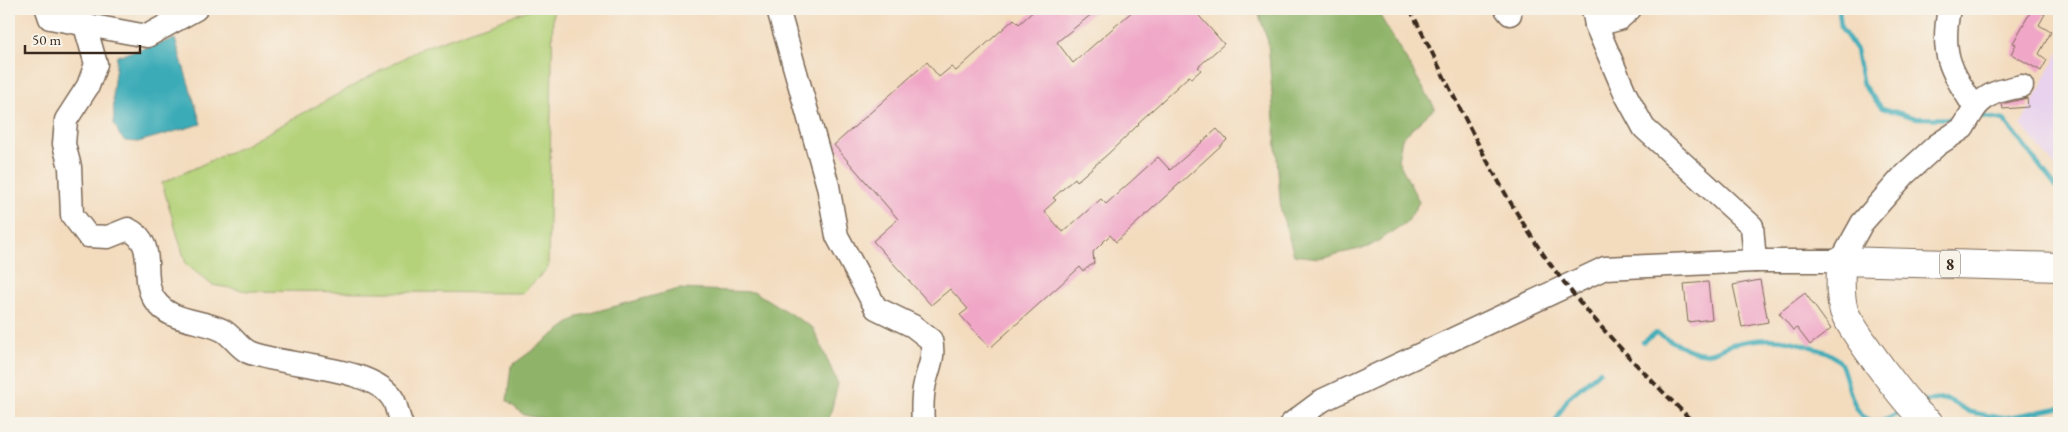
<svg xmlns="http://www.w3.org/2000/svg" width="2068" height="432" viewBox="0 0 2068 432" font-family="'EB Garamond',serif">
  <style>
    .built { fill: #e8d2ee }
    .green { fill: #b4d279; stroke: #787e4c }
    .forest { fill: #8fb469; stroke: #656f44 }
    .water { fill: #3aabb7; stroke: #3a6a6a }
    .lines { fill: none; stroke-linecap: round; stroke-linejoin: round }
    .stream { stroke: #3aabb7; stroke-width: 4.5 }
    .building { fill: #f0a7c7 }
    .minor-casing { stroke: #7b6856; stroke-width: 25 }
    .major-casing { stroke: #7b6856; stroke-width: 30 }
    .minor { stroke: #fff; stroke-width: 22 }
    .major { stroke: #fff; stroke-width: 28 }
    .rail { stroke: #3b2a1e; stroke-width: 4; stroke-dasharray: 8 4; stroke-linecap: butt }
    .labels { text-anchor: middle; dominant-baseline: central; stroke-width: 4.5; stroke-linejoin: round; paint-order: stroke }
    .shield { fill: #f7f3e8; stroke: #73665b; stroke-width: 1 }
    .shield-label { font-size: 16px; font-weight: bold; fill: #3b2a1e }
  </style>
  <rect width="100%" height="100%" fill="#f7f3e8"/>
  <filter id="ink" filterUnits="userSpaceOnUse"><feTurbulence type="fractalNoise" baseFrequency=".02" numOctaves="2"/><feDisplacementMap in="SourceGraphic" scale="10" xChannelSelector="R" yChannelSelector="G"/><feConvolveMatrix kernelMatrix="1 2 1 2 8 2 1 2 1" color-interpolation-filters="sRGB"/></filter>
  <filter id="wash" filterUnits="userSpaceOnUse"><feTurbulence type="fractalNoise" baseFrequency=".0096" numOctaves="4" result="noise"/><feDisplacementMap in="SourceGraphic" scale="20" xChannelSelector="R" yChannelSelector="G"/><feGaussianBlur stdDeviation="1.12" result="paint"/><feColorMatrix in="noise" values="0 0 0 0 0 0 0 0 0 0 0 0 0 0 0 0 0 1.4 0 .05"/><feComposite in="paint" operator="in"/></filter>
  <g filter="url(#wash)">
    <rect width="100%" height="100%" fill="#f3dbbe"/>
    <!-- built -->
    <path class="built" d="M2059,51V171L2021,125Z"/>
    <!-- green -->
    <path class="green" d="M531,9H553L548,268L523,293L248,291L212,285L186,264L162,183L247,144L422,48Z"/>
    <!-- forest -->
    <g class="forest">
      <path d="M1257,9H1376L1435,108L1402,138L1398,160L1419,202L1408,221L1369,247L1319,258L1294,255L1281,211L1268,42Z"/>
      <path d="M679,289L755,292L813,328L838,384L828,423H564L524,415L507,401L511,366L579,316Z"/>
    </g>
    <!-- water -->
    <path class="water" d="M175,39L201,124L138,142L125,141L120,136L114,123L113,89L117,56Z"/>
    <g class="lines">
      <!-- stream -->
      <g class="stream">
        <path d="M1839,9L1841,28L1856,50L1863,85L1882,108L1916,118L1960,119"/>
        <path d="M1980,116L2004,120L2059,191"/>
        <path d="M1643,342L1656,333C1670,339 1692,355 1708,353C1717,352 1725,346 1733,344C1770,335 1791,339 1826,352C1831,354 1838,359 1841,364C1850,383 1852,432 1887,419C1892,417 1898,413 1903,410"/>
        <path d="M1922,401L1947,399L1970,412L2002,418L2059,408"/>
        <path d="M1554,423L1568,398L1600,371"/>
      </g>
    </g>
    <g id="blocks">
      <!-- building -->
      <g class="building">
        <path d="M1036,9H1098L1057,42L1073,63L1135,9H1193L1224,44L1198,67L1201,70L1192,78L1189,76L1138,123L1139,124L1109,153L1077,181L1075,178L1053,198L1056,200L1044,211L1063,232L1101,199L1106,204L1158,157L1170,170L1217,129L1227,140L1116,242L1110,235L1093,252L1094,263L1083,271L1080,267L990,348L960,315L968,309L950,289L931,305L873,241L898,219L834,145L927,62L939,77L951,67L956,71L1014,19L1019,24Z"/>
        <path d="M2032,9L2045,14L2039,25L2051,32L2039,54L2047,60L2041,71L2011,54L2016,44L2013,43Z"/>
        <path d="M2027,98L2028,107L2003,109L2002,104Z"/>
        <path d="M1760,280L1768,322L1742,327L1733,285Z"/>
        <path d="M1708,282L1712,319L1688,322L1684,284Z"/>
        <path d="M1805,293L1831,329L1810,345L1797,328L1793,330L1779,313Z"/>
      </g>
    </g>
  </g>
  <g filter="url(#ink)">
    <use href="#blocks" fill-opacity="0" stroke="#7b6856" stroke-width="1"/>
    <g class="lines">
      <!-- minor casing -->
      <g class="minor-casing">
        <g id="minor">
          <path d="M47,9L50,18L147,36L196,9"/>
          <path d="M778,9L828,186L837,236L876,308L913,326L931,340C935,357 929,366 925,383C922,396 922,409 923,423"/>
          <path d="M1506,9L1510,14"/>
          <path d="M1593,9L1596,25L1626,95L1644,128L1752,226L1755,261"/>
          <path d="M1949,9C1940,56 1951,70 1975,108C1988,92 2003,90 2022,86"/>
          <path d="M1596,25L1619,19L1630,9"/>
          <path d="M85,26L96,64L88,86L66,120L64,144L70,167L72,215L88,236L108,237L128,229C159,244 139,275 154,299C170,323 199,319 222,330C232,335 238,347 248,352C283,367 375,365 394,401C397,408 398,416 401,423"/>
          <path d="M1292,423L1323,400L1605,268L1755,261H1841L1862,223L1905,174L1937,145L1963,128L1975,108"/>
        </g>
      </g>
      <!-- major casing -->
      <g class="major-casing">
        <path id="major" d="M1929,423C1916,418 1849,327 1844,311C1839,295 1841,278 1841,261L2059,267"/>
      </g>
      <!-- minor -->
      <use href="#minor" class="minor"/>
      <!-- major -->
      <use href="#major" class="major"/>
      <!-- rail -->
      <path class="rail" d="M1410,9C1451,89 1489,173 1539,248C1583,313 1639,368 1694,423"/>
    </g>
  </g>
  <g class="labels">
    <!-- shield labels -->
    <rect class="shield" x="1940" y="250.5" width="20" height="27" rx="4"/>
    <g class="shield-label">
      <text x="1950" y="264">8</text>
    </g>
  </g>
  <!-- margin -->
  <rect width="2068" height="432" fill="none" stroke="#f7f3e8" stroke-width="30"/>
  <!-- scale -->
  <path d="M25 45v8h115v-8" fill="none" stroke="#3b2a1e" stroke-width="2.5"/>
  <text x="32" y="45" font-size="15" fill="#3b2a1e" stroke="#f7f3e8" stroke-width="4" paint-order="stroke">50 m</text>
</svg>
